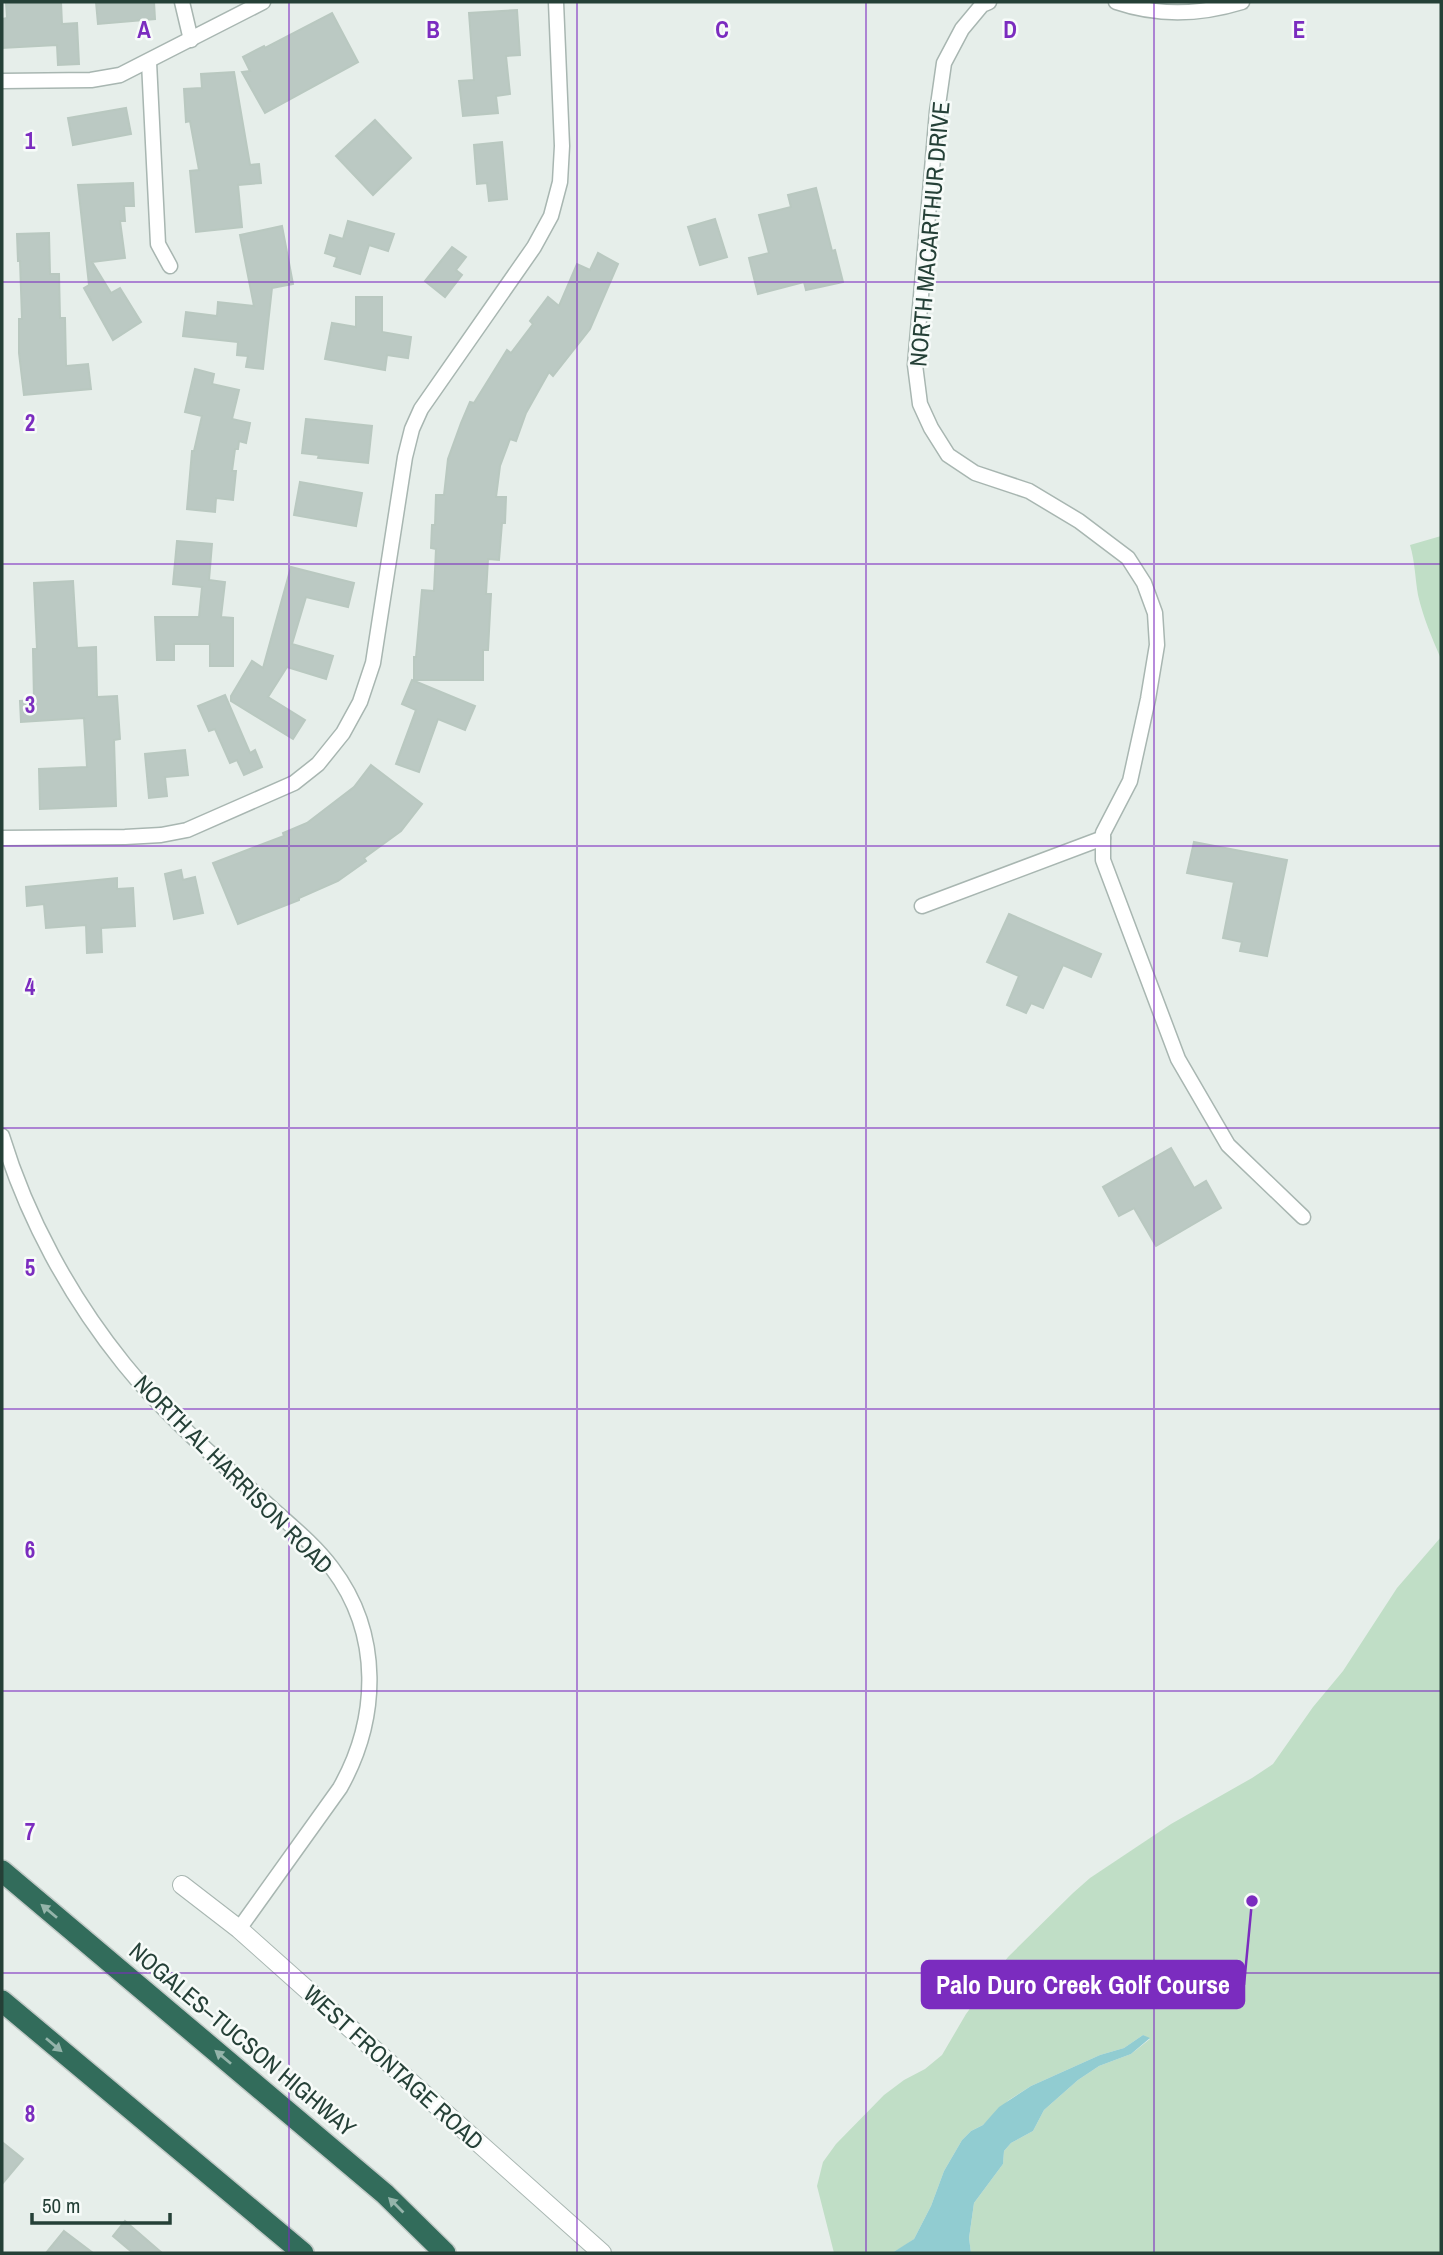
<svg xmlns="http://www.w3.org/2000/svg" width="1443" height="2255" viewBox="0 0 1443 2255" font-family="'Archivo Narrow',sans-serif">
  <style>
    .green { fill: #c0dec6 }
    .water { fill: #91ccd1 }
    .building { fill: #bbc9c3; stroke: #b9c8c0; stroke-width: 2 }
    .lines { fill: none; stroke-linecap: round; stroke-linejoin: round }
    .minor-casing { stroke: #a8b6b1; stroke-width: 17 }
    .tertiary-casing { stroke: #a8b6b1; stroke-width: 20 }
    .motorway-casing { stroke: #c2cac7; stroke-width: 24 }
    .minor { stroke: #fff; stroke-width: 14 }
    .tertiary { stroke: #fff; stroke-width: 18 }
    .motorway { stroke: #326c5b; stroke-width: 21 }
    .oneway { fill: #94b4aa }
    .grid { fill: none; stroke: #7b2cbf; stroke-width: 2; stroke-opacity: 0.55 }
    .labels { text-anchor: middle; dominant-baseline: central; stroke-width: 5; stroke-linejoin: round; paint-order: stroke }
    .street-label { font-size: 24px; fill: #254037; stroke: #f7fbf9 }
    .grid-label { font-size: 23px; text-anchor: middle; font-weight: bold; fill: #7b2cbf; stroke: #f7fbf9; stroke-width: 5; stroke-linejoin: round; paint-order: stroke }
    .leader { fill: none; stroke: #7b2cbf; stroke-width: 2.5 }
    .callout-dot { fill: #7b2cbf; stroke: #f7fbf9; stroke-width: 2.5 }
    .callout { fill: #7b2cbf; stroke: #7b2cbf; stroke-width: 2.5 }
    .callout-label { font-size: 26px; text-anchor: middle; font-weight: bold; fill: #fff }
  </style>
  <rect width="100%" height="100%" fill="#e6eeea"/>
  <!-- green -->
  <g class="green">
    <path d="M1441,536V659C1432,638 1423,617 1418,595C1415,578 1415,562 1410,545Z"/>
    <path d="M1441,1537V2253H971L969,2238L974,2203L1003,2164L1004,2151L1011,2143L1033,2131L1044,2110L1078,2080L1099,2066L1131,2054L1150,2039L1143,2035L1124,2048L1100,2055L1031,2086L1009,2100L983,2125L971,2131L962,2140L944,2171L931,2206L914,2239L904,2246L892,2253H834L817,2186L823,2162L836,2144L884,2095L904,2080L925,2069L942,2055L966,2014L1008,1957L1073,1893L1090,1878L1171,1824L1252,1778L1273,1764L1313,1707L1343,1671L1397,1588Z"/>
  </g>
  <!-- water -->
  <path class="water" d="M1143,2035L1150,2038L1131,2054L1099,2066L1078,2080L1044,2110L1033,2131L1011,2143L1004,2151L1003,2164L974,2203L969,2238L971,2253H892L914,2239L931,2206L944,2171L962,2140L971,2131L983,2125L999,2107L1031,2086L1100,2055L1124,2048Z"/>
  <!-- building -->
  <g class="building">
    <path d="M6,2H61L62,24L77,23L79,64L58,65L57,45L2,48V19L7,18Z"/>
    <path d="M96,2H154L155,19L98,24Z"/>
    <path d="M517,10L520,55L506,56L510,94L496,96L498,113L463,116L459,81L474,80L469,13Z"/>
    <path d="M332,13L358,62L265,113L242,72L250,71L243,57L264,46L265,48Z"/>
    <path d="M234,72L250,165L259,164L261,183L238,185L242,227L196,232L190,171L199,170L190,121L186,122L184,89L202,88L201,74Z"/>
    <path d="M126,108L131,134L73,145L68,118Z"/>
    <path d="M375,120L411,158L373,195L336,156Z"/>
    <path d="M502,142L507,199L489,201L487,183L477,184L474,145Z"/>
    <path d="M133,183L134,206H124L125,221H120L125,258L92,262L111,293L120,288L141,322L113,340L84,288L89,285L78,185Z"/>
    <path d="M816,188L832,251L835,250L843,282L806,290L804,282L758,294L749,258L769,253L759,215L791,207L788,195Z"/>
    <path d="M715,219L727,257L700,265L688,227Z"/>
    <path d="M348,221L394,234L388,251L369,245L360,274L334,266L337,257L325,253L330,235L343,239Z"/>
    <path d="M282,226L293,284L272,288L263,369L246,367L248,356L237,355L238,342L183,336L186,312L217,316L218,302L254,306L240,235Z"/>
    <path d="M49,233L50,274H59L60,318H65L66,366L88,364L91,389L24,395L19,353V319H22L20,261H18L17,234Z"/>
    <path d="M452,247L466,257L456,270L462,275L445,297L425,281Z"/>
    <path d="M598,253L618,264L590,329L553,376L549,372L526,413L516,441L510,439L500,466L496,497H506L505,523H502L499,560L488,559L486,594H491L488,650H483V680H414V657H416L422,590L434,591L436,549L431,548L432,525H435L436,495H444L448,459L461,423L470,402L474,403L507,350L511,353L533,324L530,321L548,297L559,306L577,264L590,270Z"/>
    <path d="M356,297H382V332L411,337L408,358L387,355L385,370L325,359L332,323L356,327Z"/>
    <path d="M195,369L214,374L212,384L239,390L232,419L250,423L246,443L239,441L238,449H235L232,471H236L233,500L216,498L215,512L187,509L192,451H194L202,416L185,412Z"/>
    <path d="M306,419L372,426L368,463L318,458L319,455L302,453Z"/>
    <path d="M300,482L362,493L356,526L294,515Z"/>
    <path d="M177,541L212,544L209,580L225,582L221,617L233,618V666H210V644H174V660H157L155,617H199L202,587L173,584Z"/>
    <path d="M291,567L354,583L348,607L306,597L292,644L333,656L326,679L287,667L268,697L305,720L293,739L231,701V696L252,661L263,668Z"/>
    <path d="M73,581L77,648L96,647L97,697L117,696L120,739L114,740L116,806L40,809L39,769L87,767L84,718L21,722L20,701L34,700L33,649H37L34,583Z"/>
    <path d="M412,680L475,706L465,730L438,719L419,772L396,764L416,710L402,704Z"/>
    <path d="M225,695L250,753L255,750L262,767L244,775L237,760L230,763L215,729L209,731L198,706Z"/>
    <path d="M185,750L188,775L165,777L167,796L149,798L145,754Z"/>
    <path d="M371,765L422,804L401,831L364,858L366,861L338,881L299,898V900L238,924L213,863L284,836L283,833L307,823L354,787Z"/>
    <path d="M1194,842L1287,860L1267,956L1240,951L1242,942L1223,938L1234,882L1187,873Z"/>
    <path d="M181,870L183,880L195,877L203,913L174,919L165,874Z"/>
    <path d="M117,878V889L133,888L135,926L101,928L102,952L87,953L86,925L46,928L44,904L27,906L26,887Z"/>
    <path d="M1009,914L1101,954L1091,977L1063,965L1043,1008L1031,1003L1026,1013L1007,1005L1019,976L987,962Z"/>
    <path d="M1171,1148L1194,1188L1206,1181L1221,1208L1156,1246L1134,1208L1119,1216L1103,1187Z"/>
    <path d="M2,2142L23,2159L2,2184Z"/>
    <path d="M125,2221L162,2253H133L113,2236Z"/>
    <path d="M64,2231L93,2253H46Z"/>
  </g>
  <g class="lines">
    <!-- minor casing -->
    <g class="minor-casing">
      <g id="minor">
        <path d="M182,2L191,40"/>
        <path d="M989,2L982,5L962,29L944,63L937,112L915,365L920,404L931,428L948,455L975,473L1029,491L1079,521L1128,558L1144,583L1155,613L1157,645L1148,699L1130,781L1103,833V860L1178,1059L1228,1145L1303,1217"/>
        <path d="M1116,2C1157,16 1200,15 1242,2"/>
        <path d="M149,62L158,244L170,266"/>
        <path d="M2,81L91,80L120,75L263,2"/>
        <path d="M2,838L125,837L161,835L187,830L294,783L318,764L343,733L360,702L373,663L405,457L412,429L421,409L534,247L551,216L560,182L562,146L556,2"/>
        <path d="M922,906L1103,838"/>
        <path d="M2,1136C27,1218 70,1297 124,1364C166,1416 218,1460 268,1505C290,1525 314,1544 332,1568C382,1634 379,1719 340,1788L239,1929"/>
      </g>
    </g>
    <!-- tertiary casing -->
    <g class="tertiary-casing">
      <path id="tertiary" d="M182,1885L239,1929L602,2253"/>
    </g>
    <!-- motorway casing -->
    <g class="motorway-casing">
      <g id="motorway">
        <path d="M2,1871L385,2194L445,2253"/>
        <path d="M2,2001L303,2253"/>
      </g>
    </g>
    <!-- minor -->
    <use href="#minor" class="minor"/>
    <!-- tertiary -->
    <use href="#tertiary" class="tertiary"/>
    <!-- motorway -->
    <use href="#motorway" class="motorway"/>
  </g>
  <!-- one-way arrows -->
  <defs><path id="oneway-solid" d="M-6-.8H1V-3.2L6.5 0L1 3.2V.8H-6Z" transform="scale(1.75)"/></defs>
  <g class="oneway">
    <use href="#oneway-solid" transform="translate(49 1911) rotate(-140)"/>
    <use href="#oneway-solid" transform="translate(54 2045) rotate(40)"/>
    <use href="#oneway-solid" transform="translate(223 2057) rotate(-140)"/>
    <use href="#oneway-solid" transform="translate(396 2205) rotate(-135)"/>
  </g>
  <!-- grid -->
  <path class="grid" d="M289,2V2253M577,2V2253M866,2V2253M1154,2V2253M2,282H1441M2,564H1441M2,846H1441M2,1128H1441M2,1409H1441M2,1691H1441M2,1973H1441"/>
  <g class="labels">
    <!-- street labels -->
    <g class="street-label">
      <text transform="translate(929 234) rotate(-85)">NORTH MACARTHUR DRIVE</text>
      <text transform="translate(234 1474) rotate(45)">NORTH AL HARRISON ROAD</text>
      <text transform="translate(243 2039) rotate(40)">NOGALES–TUCSON HIGHWAY</text>
      <text transform="translate(394 2067) rotate(42)">WEST FRONTAGE ROAD</text>
    </g>
  </g>
  <g class="grid-label">
    <text x="144" y="38">A</text>
    <text x="433" y="38">B</text>
    <text x="722" y="38">C</text>
    <text x="1010" y="38">D</text>
    <text x="1299" y="38">E</text>
    <text x="30" y="149">1</text>
    <text x="30" y="431">2</text>
    <text x="30" y="713">3</text>
    <text x="30" y="995">4</text>
    <text x="30" y="1276">5</text>
    <text x="30" y="1558">6</text>
    <text x="30" y="1840">7</text>
    <text x="30" y="2122">8</text>
  </g>
  <!-- callouts -->
  <path class="leader" d="M1252 1901L1244 1985"/>
  <circle class="callout-dot" cx="1252" cy="1901" r="7"/>
  <rect class="callout" x="922" y="1961" width="322" height="47" rx="7"/>
  <g class="callout-label">
    <text x="1083" y="1994">Palo Duro Creek Golf Course</text>
  </g>
  <!-- border -->
  <rect width="1443" height="2255" fill="none" stroke="#254037" stroke-width="7"/>
  <!-- scale -->
  <path d="M32 2213v10h138v-10" fill="none" stroke="#254037" stroke-width="3.5"/>
  <text x="42" y="2213" font-size="21" fill="#254037" stroke="#f7fbf9" stroke-width="5" paint-order="stroke">50 m</text>
</svg>
